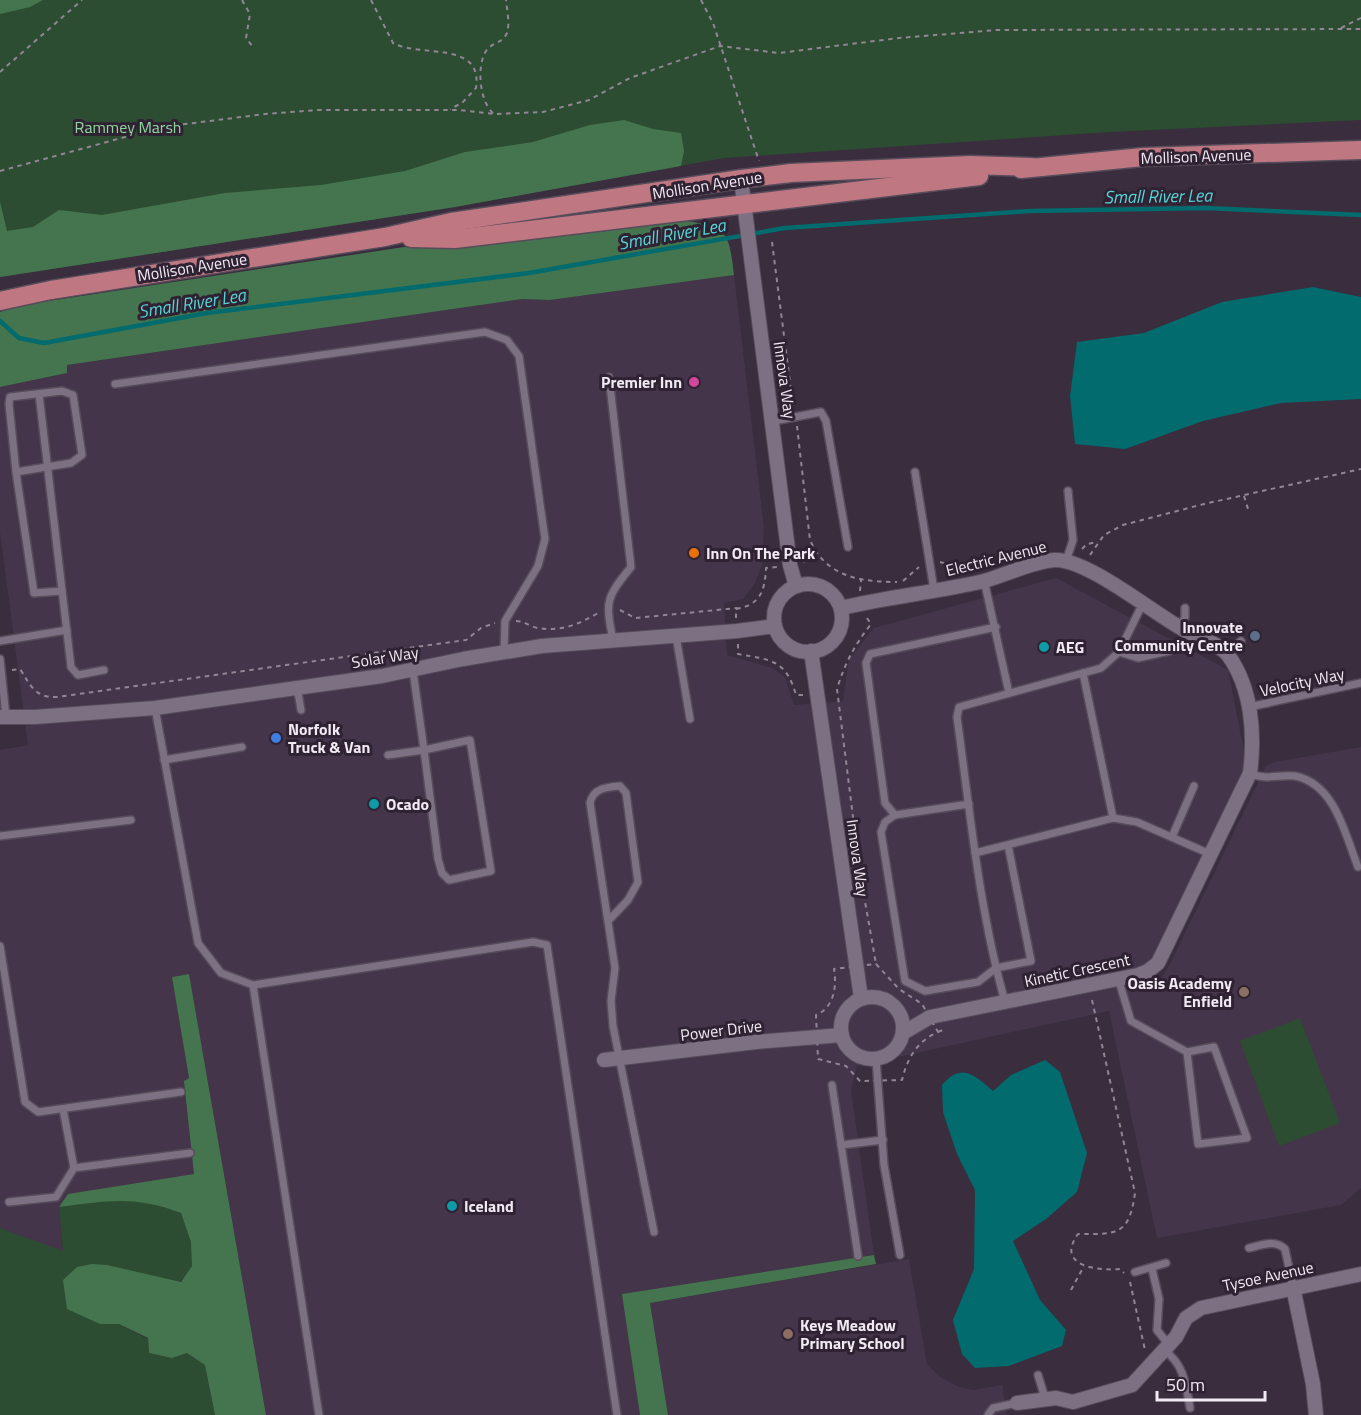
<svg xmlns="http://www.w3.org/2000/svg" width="1361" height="1415" viewBox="0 0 1361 1415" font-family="'Titillium Web',sans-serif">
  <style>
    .built { fill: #45354b }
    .green { fill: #2d4d32 }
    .forest { fill: #45754e }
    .water { fill: #026b6d }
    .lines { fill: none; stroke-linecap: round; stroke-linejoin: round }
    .stream { stroke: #026b6d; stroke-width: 4.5 }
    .service-casing { stroke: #564c5a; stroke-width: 10 }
    .minor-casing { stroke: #564c5a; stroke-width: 16 }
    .primary-casing { stroke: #564c5a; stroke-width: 21 }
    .path { stroke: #908694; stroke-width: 2; stroke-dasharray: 4.5 4.5; stroke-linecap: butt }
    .service { stroke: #7e7083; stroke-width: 7 }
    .minor { stroke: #7e7083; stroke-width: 14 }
    .primary { stroke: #bf7782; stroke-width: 18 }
    .hotel-dot { fill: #d1479c; stroke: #2f2333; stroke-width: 2 }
    .food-dot { fill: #e8710a; stroke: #2f2333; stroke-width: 2 }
    .service-dot { fill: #5c6f8a; stroke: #2f2333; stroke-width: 2 }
    .culture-dot { fill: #0f9aa8; stroke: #2f2333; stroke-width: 2 }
    .shop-dot { fill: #3f7fe0; stroke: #2f2333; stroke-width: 2 }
    .education-dot { fill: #8d6e63; stroke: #2f2333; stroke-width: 2 }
    .labels { text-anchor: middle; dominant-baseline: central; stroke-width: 6; stroke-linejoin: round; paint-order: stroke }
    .park-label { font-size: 16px; fill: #8fd79b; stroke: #2f2333 }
    .street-label { font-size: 16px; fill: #f1e9f4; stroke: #2f2333 }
    .poi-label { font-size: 16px; font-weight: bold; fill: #f1e9f4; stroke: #2f2333; text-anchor: start }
    .water-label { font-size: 18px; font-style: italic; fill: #56d5d7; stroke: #2f2333 }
  </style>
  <rect width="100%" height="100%" fill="#392d3e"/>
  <!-- built -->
  <g class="built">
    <path d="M734,275L764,528L762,565L755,583L743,599L724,603L727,655L772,668L785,677L794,705L843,701L849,659L874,628L1056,578L1228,670L1246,761L1147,987L1162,977L1171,962L1266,766L1274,762L1361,747V1188L1341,1205L1157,1238L1109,1011L857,1066L851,1090L874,1255L623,1294L640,1415H266L189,974L172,977L189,1078L185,1081L194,1174L68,1195L59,1207L63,1252L0,1228V750L28,745L0,532V387L67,373V365L522,299L550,300Z"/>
    <path d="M909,1259L927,1364L940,1377L959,1387L973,1390L1002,1385L1007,1415H668L650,1303Z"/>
  </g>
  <!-- green -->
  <g class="green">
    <path d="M32,0H1361V120L1110,132L724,158L455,207L0,277V5Z"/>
    <path d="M1300,1018L1340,1123L1279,1146L1240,1041Z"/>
    <path d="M114,1199L152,1202L181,1213C186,1228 198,1253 191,1268C181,1291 123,1312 100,1324H119L148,1339L149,1353L172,1358L187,1353L205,1365L215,1415H0V1228L63,1251L59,1207Z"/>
  </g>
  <!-- forest -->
  <g class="forest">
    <path d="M0,0H43L30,7L0,14Z"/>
    <path d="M624,120L653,129L681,133L684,151L681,166L455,207L0,277V202L7,231L33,227L59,210L102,215L225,193L321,185L405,171L465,152L533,142L590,125Z"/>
    <path d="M687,221C730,227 729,236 734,275L550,300L522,299L67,365V373L0,387V312L22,305L424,244L514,235L581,234Z"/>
    <path d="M189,974L266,1415H215L205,1365L187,1353L172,1358L149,1353L148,1338L119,1324H100L67,1309L63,1280L77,1267L92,1264L107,1265L181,1282L192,1266L191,1242L181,1213C134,1195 107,1201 59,1207L68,1194L194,1174L184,1081L189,1078L172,977Z"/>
    <path d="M874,1255L876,1264L650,1303L668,1415H640L622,1294Z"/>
  </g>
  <!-- water -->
  <g class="water">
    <path d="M1313,287L1361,297V399L1281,403L1203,421L1125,449L1075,444L1070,396L1077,342L1144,333L1222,302Z"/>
    <path d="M1045,1060L1060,1072L1087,1153L1077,1192L1046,1219L1013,1241L1040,1300L1066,1330L1062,1346L1009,1366L975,1368L962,1354L953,1320L974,1269L975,1190L957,1154L943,1112L942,1085C962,1062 974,1075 993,1091L1011,1075Z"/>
  </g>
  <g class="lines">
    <!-- stream -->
    <path class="stream" d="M0,321L19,338L44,343L207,313L529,273L785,228L1030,211L1206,208L1361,215"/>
    <!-- service casing -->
    <g class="service-casing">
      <g id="service">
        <path d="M609,377L631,567C606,598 605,601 613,640"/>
        <path d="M115,384L485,332L507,340L519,356L545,539L538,566L505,621L504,652"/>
        <path d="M39,394L71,667L78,675L104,670"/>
        <path d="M774,421L821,412L826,421L848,547"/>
        <path d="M16,472L71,463L82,455L73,395L62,391L10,397L9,404L16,472L34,593L62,591"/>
        <path d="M915,472L934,590"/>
        <path d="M1066,561L1073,540L1068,491"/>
        <path d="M984,580L1009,693"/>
        <path d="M1180,628L1185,617V608"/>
        <path d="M676,636L690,719"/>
        <path d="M0,641L67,630"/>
        <path d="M1119,652L1138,658L1169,651"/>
        <path d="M1227,653L1241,641"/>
        <path d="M0,659L6,717"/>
        <path d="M1083,673L1113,818"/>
        <path d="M297,687L301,710"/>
        <path d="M1249,707L1361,683"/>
        <path d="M155,708L198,943L221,973L253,985L533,942L547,945L617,1415"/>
        <path d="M470,740L491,871L449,880L442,873L438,859L424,750Z"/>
        <path d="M388,755L424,750L413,671"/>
        <path d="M164,760L242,747"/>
        <path d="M1250,773C1264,781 1279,774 1295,776C1335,784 1345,834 1358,867"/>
        <path d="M969,804L895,815L885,822L881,832L905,981L925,991L978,982L996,968L1031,961L1008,845"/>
        <path d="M895,815L885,803L866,663L870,654L996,627"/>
        <path d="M0,836L131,820"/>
        <path d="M1172,837L1194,786"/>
        <path d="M975,853L1113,818L1137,822L1210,854"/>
        <path d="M608,921L628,900L638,882L626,793L620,786C607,787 593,788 590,803L615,968L611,1001L613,1026L654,1232"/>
        <path d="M0,946L25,1102L38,1112L181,1092"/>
        <path d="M1118,978L1131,1021L1187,1052L1214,1047L1247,1138L1198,1144L1187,1052"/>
        <path d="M253,985L319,1415"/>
        <path d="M1005,1002C979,909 970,812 957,717L959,707L1101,668L1119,652L1143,603"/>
        <path d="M876,1059L884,1165L900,1255"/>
        <path d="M832,1085L858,1256"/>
        <path d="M63,1109L74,1168"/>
        <path d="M841,1145L883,1140"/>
        <path d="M9,1202L56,1197L74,1168L190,1153"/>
        <path d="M1249,1248C1262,1245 1275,1239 1285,1249L1293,1287"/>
        <path d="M1152,1269L1159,1299L1157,1330L1169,1345"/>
        <path d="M1135,1272L1166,1263"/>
        <path d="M1164,1350C1184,1364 1186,1385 1190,1408"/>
        <path d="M1038,1375L1045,1398"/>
        <path d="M988,1415L993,1408L1017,1403"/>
      </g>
    </g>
    <!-- minor casing -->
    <g class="minor-casing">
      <g id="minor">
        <path d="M741,179L790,565L796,586"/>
        <circle cx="808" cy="618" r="34"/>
        <path d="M841,608C888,597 937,592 984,581C1006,575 1031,562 1054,560C1086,558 1152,612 1181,628C1194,636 1219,643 1228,655C1252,688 1255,734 1250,773L1158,963L1148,971L1138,975L930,1017L903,1033"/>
        <path d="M811,651L861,998"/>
        <path d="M0,717H35L155,708L382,676L463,659L542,646L737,631L775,626"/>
        <circle cx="872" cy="1028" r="31"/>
        <path d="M604,1060L756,1042L842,1035"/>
        <path d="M1293,1287L1313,1384L1316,1415"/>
        <path d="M1017,1403L1056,1398L1073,1402L1132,1385L1176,1337L1186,1318L1201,1308L1361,1274"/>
      </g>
    </g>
    <!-- primary casing -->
    <g class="primary-casing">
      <g id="primary">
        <path d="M1021,169L1143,157L1361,150"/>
        <path d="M411,238L455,239L979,176"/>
        <path d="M0,301L51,290L385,237L451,222L741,179L791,173L970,165L1032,167"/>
      </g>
    </g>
    <!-- path -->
    <g class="path">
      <path d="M242,0L250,14L246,38L253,47"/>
      <path d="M371,0L393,43C421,58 483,40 476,88L462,103L450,109"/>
      <path d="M701,0L713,23L759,161"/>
      <path d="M1341,28L1361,18"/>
      <path d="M0,72L82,0"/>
      <path d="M493,113C480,102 476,67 486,51C492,42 502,44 507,33C510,24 507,10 506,0"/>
      <path d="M0,171L162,127L265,114L318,110H458L495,114L543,112L589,100L630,78L720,46L779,53L899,38L997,30L1361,29"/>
      <path d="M772,242L793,406"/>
      <path d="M797,426L810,540C826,577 861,582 897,582"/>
      <path d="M1244,496L1248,509"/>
      <path d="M1082,549L1087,544L1098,542"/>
      <path d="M1090,555L1104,535L1123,525L1204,504L1361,469"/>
      <path d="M803,562L816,554"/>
      <path d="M940,562L958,567L993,562"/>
      <path d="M903,581L919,567"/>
      <path d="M860,591L861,580"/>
      <path d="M620,610L635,618L737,608L736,609"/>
      <path d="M736,618V609C760,605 765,591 766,568L777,567"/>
      <path d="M867,618L871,624C854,646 845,663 837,689L860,873L876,964"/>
      <path d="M516,621C525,621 530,627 538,628C561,632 579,624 598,613"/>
      <path d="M738,644V654C772,660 786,660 796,695H804"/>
      <path d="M12,670L20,669C31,686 35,698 57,697L466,640L481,628L495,623"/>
      <path d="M876,964L899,989L922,1004L938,1032C917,1041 907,1059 902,1080L860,1081L846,1066L818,1059L816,1015C834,1008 837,986 834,969Z"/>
      <path d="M1092,1000L1135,1193C1129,1236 1117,1234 1078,1234C1055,1266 1097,1271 1120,1269L1124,1273"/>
      <path d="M938,1032L945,1029"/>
      <path d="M1130,1282L1145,1350"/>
      <path d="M1071,1290L1084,1266"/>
    </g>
    <!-- service -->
    <use href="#service" class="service"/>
    <!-- minor -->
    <use href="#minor" class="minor"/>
    <!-- primary -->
    <use href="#primary" class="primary"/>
  </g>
  <!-- markers -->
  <circle class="hotel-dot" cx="694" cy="382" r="6"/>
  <circle class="food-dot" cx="694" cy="553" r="6"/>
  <circle class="service-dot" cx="1255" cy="636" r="6"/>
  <g class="culture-dot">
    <circle cx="1044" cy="647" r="6"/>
    <circle cx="374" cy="804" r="6"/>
    <circle cx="452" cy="1206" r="6"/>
  </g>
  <circle class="shop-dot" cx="276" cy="738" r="6"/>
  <g class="education-dot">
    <circle cx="1244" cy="992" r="6"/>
    <circle cx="788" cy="1334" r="6"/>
  </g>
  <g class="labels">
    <!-- park labels -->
    <g class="park-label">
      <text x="128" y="127">Rammey Marsh</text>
    </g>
    <!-- street labels -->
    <g class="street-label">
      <text transform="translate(1196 156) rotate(-2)">Mollison Avenue</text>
      <text transform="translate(707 185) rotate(-9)">Mollison Avenue</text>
      <text transform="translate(192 267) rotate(-9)">Mollison Avenue</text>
      <text transform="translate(785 380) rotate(82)">Innova Way</text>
      <text transform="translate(996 558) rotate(-14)">Electric Avenue</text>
      <text transform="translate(385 657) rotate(-9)">Solar Way</text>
      <text transform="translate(1302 682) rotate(-12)">Velocity Way</text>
      <text transform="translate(858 858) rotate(82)">Innova Way</text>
      <text transform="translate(1077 970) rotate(-12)">Kinetic Crescent</text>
      <text transform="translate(721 1030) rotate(-7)">Power Drive</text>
      <text transform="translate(1268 1276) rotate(-12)">Tysoe Avenue</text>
    </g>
    <!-- poi labels -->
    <g class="poi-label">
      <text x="682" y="382" text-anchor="end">Premier Inn</text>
      <text x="706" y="553">Inn On The Park</text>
      <text x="1243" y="627" text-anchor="end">Innovate<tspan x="1243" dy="18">Community Centre</tspan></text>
      <text x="1056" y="647">AEG</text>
      <text x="288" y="729">Norfolk<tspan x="288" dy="18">Truck &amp; Van</tspan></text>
      <text x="386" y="804">Ocado</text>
      <text x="1232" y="983" text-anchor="end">Oasis Academy<tspan x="1232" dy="18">Enfield</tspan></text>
      <text x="464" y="1206">Iceland</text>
      <text x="800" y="1325">Keys Meadow<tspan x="800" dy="18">Primary School</tspan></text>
    </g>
    <!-- water labels -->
    <g class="water-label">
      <text transform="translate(1158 196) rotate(-1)">Small River Lea</text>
      <text transform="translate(672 234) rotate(-10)">Small River Lea</text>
      <text transform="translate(192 303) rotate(-9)">Small River Lea</text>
    </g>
  </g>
  <!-- scale -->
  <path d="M1157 1391v9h108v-9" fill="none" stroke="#f1e9f4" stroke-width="3"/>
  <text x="1166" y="1391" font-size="18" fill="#f1e9f4" stroke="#2f2333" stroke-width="4.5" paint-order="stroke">50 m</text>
</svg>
